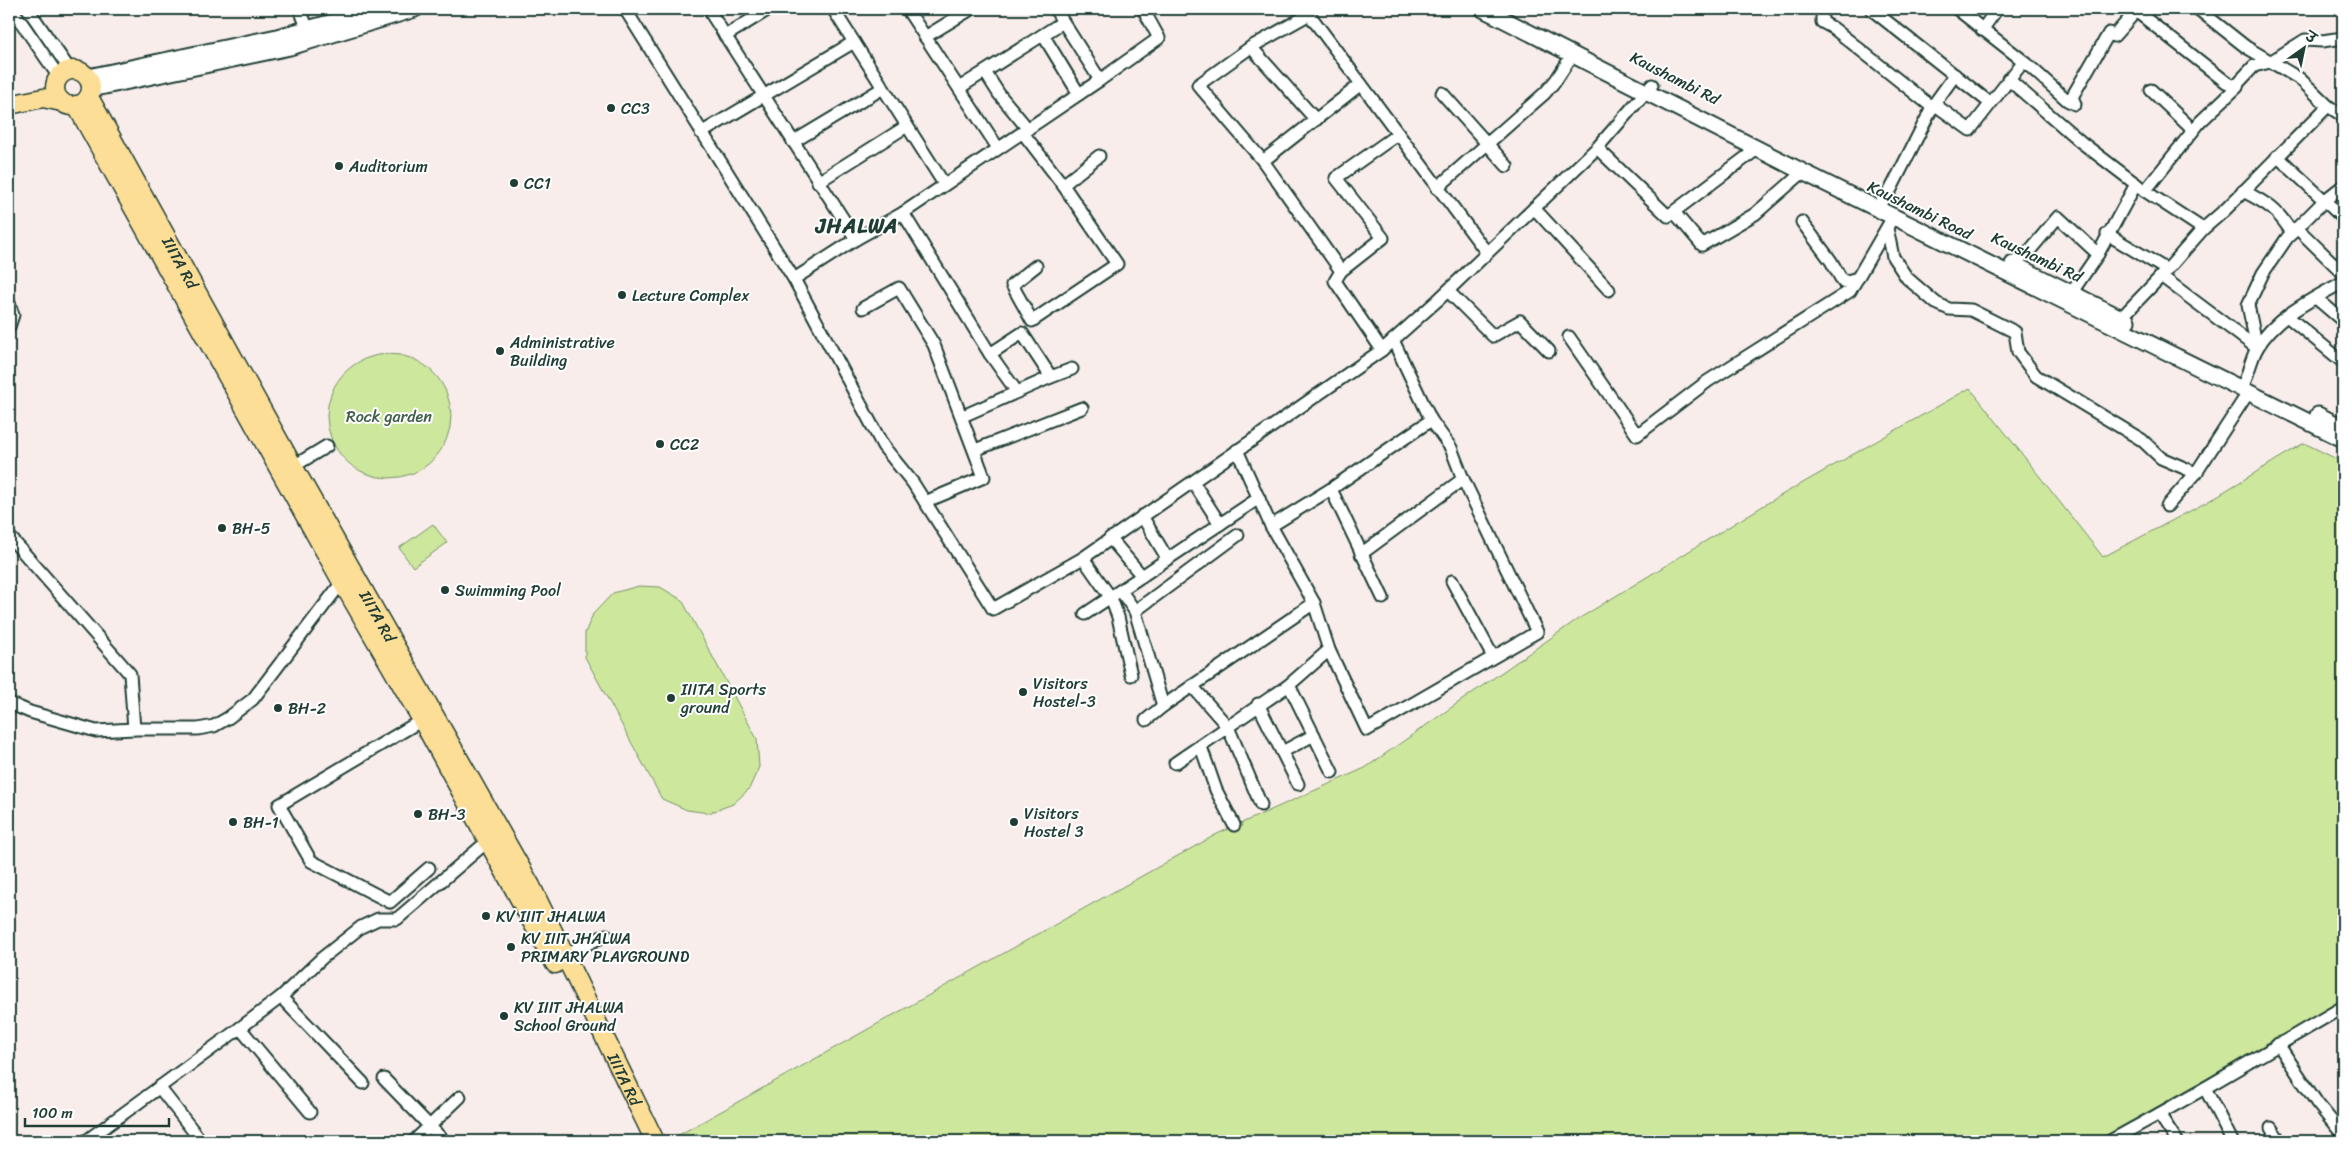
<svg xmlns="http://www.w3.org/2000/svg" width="2352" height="1150" viewBox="0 0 2352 1150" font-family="Sriracha,'Playpen Sans Deva',sans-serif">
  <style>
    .green { fill: #cde79d; stroke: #769268 }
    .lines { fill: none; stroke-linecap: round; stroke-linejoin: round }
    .street-casing { stroke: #1f3d34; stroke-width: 15 }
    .secondary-casing { stroke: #1f3d34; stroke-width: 19 }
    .primary-casing { stroke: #1f3d34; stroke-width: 21 }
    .street { stroke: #fff; stroke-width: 11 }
    .secondary { stroke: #fff; stroke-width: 15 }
    .primary { stroke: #fdde96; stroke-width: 18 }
    .poi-dot { fill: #1f3d34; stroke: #fff; stroke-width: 2 }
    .labels { text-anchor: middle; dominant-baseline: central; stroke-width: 4; stroke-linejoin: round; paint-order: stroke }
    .street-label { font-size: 16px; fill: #1f3d34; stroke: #fff }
    .poi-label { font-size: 16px; fill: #1f3d34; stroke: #fff; text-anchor: start }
    .park-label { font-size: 16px; fill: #425f49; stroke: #fff }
    .district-label { font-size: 21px; font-weight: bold; letter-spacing: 1px; fill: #1f3d34; stroke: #fff }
  </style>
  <rect width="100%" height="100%" fill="#f8edea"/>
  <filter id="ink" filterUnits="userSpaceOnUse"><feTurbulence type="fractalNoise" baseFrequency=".02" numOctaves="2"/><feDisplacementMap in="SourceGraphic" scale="10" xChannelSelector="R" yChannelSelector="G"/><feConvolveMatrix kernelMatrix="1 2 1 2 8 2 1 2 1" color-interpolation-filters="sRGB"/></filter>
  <g filter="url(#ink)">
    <!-- green -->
    <g class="green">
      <circle cx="389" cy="416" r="62"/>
      <path d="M1970,388L2103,557L2207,502L2304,443L2343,462V1002L2096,1141H668L1217,834L1365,768L1575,621L1771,501Z"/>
      <path d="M433,524L447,543L413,567L399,548Z"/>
      <path d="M639,586L660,587L682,600L757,739L759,767L749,789L733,804L709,813L687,810L662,799L585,657V633L593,614L613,593Z"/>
    </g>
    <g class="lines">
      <!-- street casing -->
      <g class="street-casing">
        <g id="street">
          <path d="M12,9L59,77"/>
          <path d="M28,9L70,70"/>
          <path d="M300,9L308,30"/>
          <path d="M625,9L794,279L883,446L913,483L993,609L1083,558L1382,350L1438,300L1597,148L1652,85"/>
          <path d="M833,9L944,184"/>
          <path d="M907,9L998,148"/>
          <path d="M1055,9L1100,80"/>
          <path d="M1871,9L1990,103"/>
          <path d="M1957,9L2026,63L2067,100L2075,104L2072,97L2109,33L2114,36L2138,9"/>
          <path d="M2198,9L2246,47L2300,79L2328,106L2343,116"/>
          <path d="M1306,10L1487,253"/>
          <path d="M2136,11L2226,82L2237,87"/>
          <path d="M712,15L856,239"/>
          <path d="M1308,15L1251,47L1198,85L1263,161L1341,271L1335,281L1382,350"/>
          <path d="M1822,17V22L1833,28L1932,107L1934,104L1970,130L2023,62"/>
          <path d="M1982,30L1997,9"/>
          <path d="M1043,35L1079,94"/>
          <path d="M725,36L769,9"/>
          <path d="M925,37L971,9"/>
          <path d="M1251,47L1316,120"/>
          <path d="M985,72L999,94L1028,129"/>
          <path d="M2008,79L2081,142L2145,191L2203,229L2226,209L2328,106"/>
          <path d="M959,88L1063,22"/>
          <path d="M2151,90L2193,130"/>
          <path d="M1442,93L1507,166"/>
          <path d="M701,133L854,42"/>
          <path d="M1023,133L1063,185L1117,264L1032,321L1012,285L1036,266"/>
          <path d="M793,142L883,88"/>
          <path d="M1597,148L1668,216L1757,149"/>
          <path d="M2277,156L2343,218"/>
          <path d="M1263,161L1361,84"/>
          <path d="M818,182L907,126"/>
          <path d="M1063,185L1099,156"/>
          <path d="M1437,188L1545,93L1556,80L1573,54"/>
          <path d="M2145,191L2200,122L2237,87L2238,83L2254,66L2270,62L2305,40L2322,41L2343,38"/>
          <path d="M2243,191C2267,203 2278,210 2292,233"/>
          <path d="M1881,202L1888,195L1934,104L1955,75"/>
          <path d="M1534,208L1609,290"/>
          <path d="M1674,212L1702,245L1755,214L1803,172"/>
          <path d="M903,213L990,354L1022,333L1051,377L1072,369"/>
          <path d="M1802,222L1831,261L1843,282L1858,278"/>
          <path d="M1887,228L1893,257L1907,278L1936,303L1949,309L1971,310L2015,332L2018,352L2036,376L2142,440L2161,458L2196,473"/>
          <path d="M2297,228L2343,273"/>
          <path d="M2107,234L2167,270"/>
          <path d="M2013,264L2031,249L2058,217L2098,254"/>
          <path d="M1341,271L1383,238L1336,178L1398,134"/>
          <path d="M2161,276L2257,348"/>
          <path d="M794,279L856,239L903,213L1100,80L1159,38L1143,9"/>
          <path d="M1448,291L1493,336L1520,321L1549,351"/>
          <path d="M2072,292L2098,254L2136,184"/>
          <path d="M2316,298L2343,321"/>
          <path d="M9,303L13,315L9,327"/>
          <path d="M863,308L899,288L934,345L984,477L925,502"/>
          <path d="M2287,316L2343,362"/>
          <path d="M2121,318L2167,270L2203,229"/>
          <path d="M1569,337L1637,435L1708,381L1850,291L1893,217"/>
          <path d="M2257,348L2248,305L2263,273L2287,238L2325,200L2343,186"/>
          <path d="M990,354L1017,392"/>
          <path d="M2245,381C2249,370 2252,357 2257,348C2276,316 2313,299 2343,282"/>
          <path d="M963,416L1051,377"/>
          <path d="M975,450L1082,408"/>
          <path d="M1237,450L1271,526L1314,603L1329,650L1367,730L1537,632L1463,479L1451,448L1431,420L1393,340"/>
          <path d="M289,469L327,446"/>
          <path d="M1193,482L1220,524"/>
          <path d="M1331,489L1383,598"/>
          <path d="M2167,506L2196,473L2248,393"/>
          <path d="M1142,516L1167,558"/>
          <path d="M1271,526L1331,489L1431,420"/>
          <path d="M9,536L130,674L134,729H198L214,726L228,718L253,699L342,582"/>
          <path d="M1110,538L1142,576"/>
          <path d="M1361,554L1463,479"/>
          <path d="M1083,558L1111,598L1118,617L1131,675"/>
          <path d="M1452,581L1493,657"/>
          <path d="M1121,591L1135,611"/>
          <path d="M1085,614L1259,498"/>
          <path d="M1289,685L1332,772"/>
          <path d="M1192,686L1228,727L1261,805"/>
          <path d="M9,703L30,712L96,731L134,729"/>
          <path d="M1258,704L1298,784"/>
          <path d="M1163,706L1135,611L1238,535"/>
          <path d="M422,720L279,805L311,861L390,902L429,868"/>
          <path d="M1146,720L1163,706L1314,603"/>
          <path d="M1201,747L1216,790L1234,825"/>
          <path d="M1282,752L1314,735"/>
          <path d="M1175,763L1289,685L1329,650"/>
          <path d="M560,957L606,935"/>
          <path d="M281,997L363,1083"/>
          <path d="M240,1028L310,1112"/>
          <path d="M2278,1044L2317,1103L2343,1135"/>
          <path d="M384,1079L444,1141"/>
          <path d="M159,1087L201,1141"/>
          <path d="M2205,1088L2343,1007"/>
          <path d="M2159,1114L2205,1088L2232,1141"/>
          <path d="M2271,1128L2280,1141"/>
          <path d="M86,1141L240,1028L281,997L322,958L361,927L378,919H397L489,840"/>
          <path d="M414,1141L460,1097"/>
          <path d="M2110,1141L2159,1114L2177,1141"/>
        </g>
      </g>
      <!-- secondary casing -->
      <g class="secondary-casing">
        <g id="secondary">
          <path d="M1483,9L1803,172L2343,439"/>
          <path d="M88,77L277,37L382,9"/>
          <path d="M91,89L290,47L415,9"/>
          <path d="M2013,264L2127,321"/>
          <path d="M2318,415L2343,428"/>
        </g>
      </g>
      <!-- primary casing -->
      <g class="primary-casing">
        <g id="primary">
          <circle cx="73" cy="88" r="18"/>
          <path id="s1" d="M89,97L293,466L531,886L655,1141"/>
          <path d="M9,105L43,98L62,102"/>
          <path d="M76,105L342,582L422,720L555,964"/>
        </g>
      </g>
      <!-- street -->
      <use href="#street" class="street"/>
      <!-- secondary -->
      <use href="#secondary" class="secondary"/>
      <!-- primary -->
      <use href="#primary" class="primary"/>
    </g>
  </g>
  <!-- markers -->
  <g class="poi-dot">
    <circle cx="611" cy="108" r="5"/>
    <circle cx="339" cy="166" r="5"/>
    <circle cx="514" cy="183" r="5"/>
    <circle cx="622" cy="295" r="5"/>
    <circle cx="500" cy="351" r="5"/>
    <circle cx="660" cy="444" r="5"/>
    <circle cx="222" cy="528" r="5"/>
    <circle cx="445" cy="590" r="5"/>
    <circle cx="1023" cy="692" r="5"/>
    <circle cx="671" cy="698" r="5"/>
    <circle cx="278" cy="708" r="5"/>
    <circle cx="418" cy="814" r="5"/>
    <circle cx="233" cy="822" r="5"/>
    <circle cx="1014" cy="822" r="5"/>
    <circle cx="486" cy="916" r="5"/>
    <circle cx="511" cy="947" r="5"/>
    <circle cx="504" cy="1016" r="5"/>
  </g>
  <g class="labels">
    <!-- street labels -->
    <g class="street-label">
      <text transform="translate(1675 78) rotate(27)">Kaushambi Rd</text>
      <text transform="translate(1920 210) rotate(26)">Kaushambi Road</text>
      <text transform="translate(2037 257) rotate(25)">Kaushambi Rd</text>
      <text stroke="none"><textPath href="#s1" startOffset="189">IIITA Rd</textPath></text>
      <text stroke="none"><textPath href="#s1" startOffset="594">IIITA Rd</textPath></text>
      <text stroke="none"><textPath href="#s1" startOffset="1119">IIITA Rd</textPath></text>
    </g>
    <!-- poi labels -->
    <g class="poi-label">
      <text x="621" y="108">CC3</text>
      <text x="349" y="166">Auditorium</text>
      <text x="524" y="183">CC1</text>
      <text x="632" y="295">Lecture Complex</text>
      <text x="510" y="342">Administrative<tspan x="510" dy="18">Building</tspan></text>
      <text x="670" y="444">CC2</text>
      <text x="232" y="528">BH-5</text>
      <text x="455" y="590">Swimming Pool</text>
      <text x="1033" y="683">Visitors<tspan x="1033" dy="18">Hostel-3</tspan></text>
      <text x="681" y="689">IIITA Sports<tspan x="681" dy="18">ground</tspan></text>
      <text x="288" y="708">BH-2</text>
      <text x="1024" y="813">Visitors<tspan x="1024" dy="18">Hostel 3</tspan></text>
      <text x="428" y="814">BH-3</text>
      <text x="243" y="822">BH-1</text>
      <text x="496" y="916">KV IIIT JHALWA</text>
      <text x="521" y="938">KV IIIT JHALWA<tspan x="521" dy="18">PRIMARY PLAYGROUND</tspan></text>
      <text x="514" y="1007">KV IIIT JHALWA<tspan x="514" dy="18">School Ground</tspan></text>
    </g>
    <!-- park labels -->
    <g class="park-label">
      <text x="389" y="416">Rock garden</text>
    </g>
    <!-- district labels -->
    <g class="district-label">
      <text x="857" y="226">JHALWA</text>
    </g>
  </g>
  <!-- margin -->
  <rect width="2352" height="1150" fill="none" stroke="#fff" stroke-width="30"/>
  <rect x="15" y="15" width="2322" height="1120" fill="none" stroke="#1f3d34" stroke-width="2" filter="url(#ink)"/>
  <!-- north arrow -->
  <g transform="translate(2304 48) rotate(33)" stroke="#ffffff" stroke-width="4" paint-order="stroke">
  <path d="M0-4L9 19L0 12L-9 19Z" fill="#1f3d34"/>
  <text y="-8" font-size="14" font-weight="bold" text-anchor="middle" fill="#1f3d34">उ</text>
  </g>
  <!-- scale -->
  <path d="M25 1118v8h144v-8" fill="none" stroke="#1f3d34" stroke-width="2.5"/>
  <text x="32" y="1118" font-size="15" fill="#1f3d34" stroke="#ffffff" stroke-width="4" paint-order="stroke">100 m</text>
</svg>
